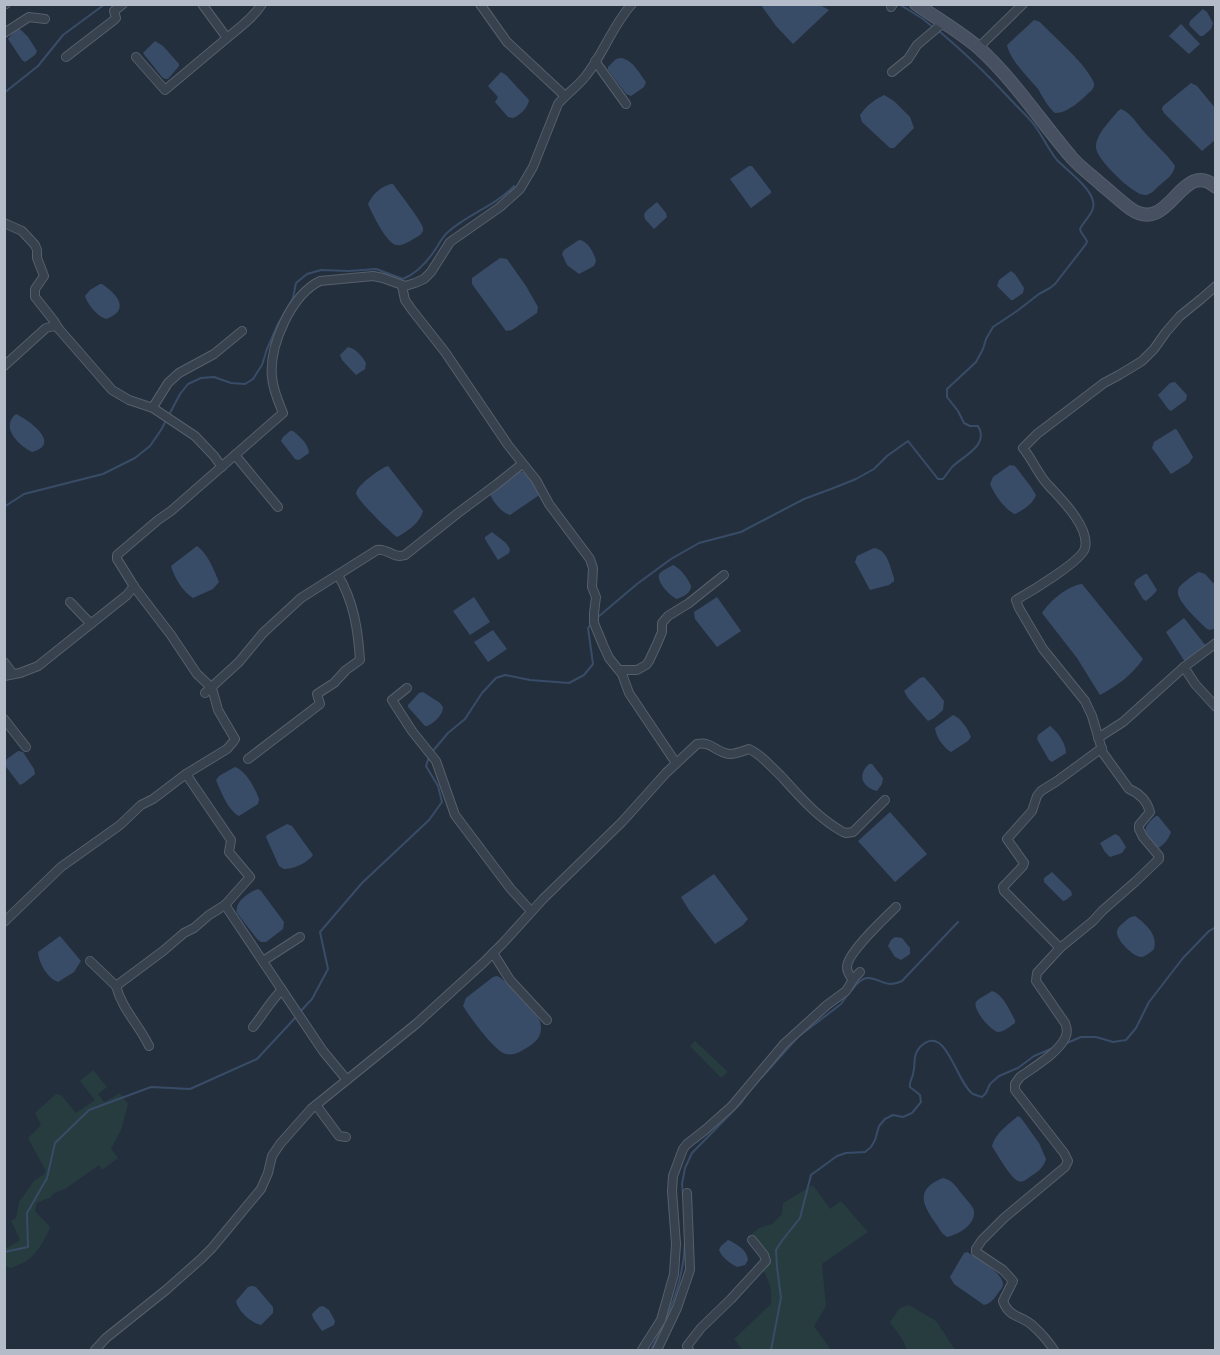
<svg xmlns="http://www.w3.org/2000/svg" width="1220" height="1355" viewBox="0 0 1220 1355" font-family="Quicksand,sans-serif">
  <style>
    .green { fill: #263c3f }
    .water { fill: #394c67 }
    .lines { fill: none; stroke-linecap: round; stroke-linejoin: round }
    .stream { stroke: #394c67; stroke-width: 2 }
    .minor-casing { stroke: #565f6c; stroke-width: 10 }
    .secondary-casing { stroke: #565f6c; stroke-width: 14 }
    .minor { stroke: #38414e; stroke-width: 8 }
    .secondary { stroke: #465061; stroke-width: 12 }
  </style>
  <rect width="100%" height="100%" fill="#242f3e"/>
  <!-- green -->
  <g class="green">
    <path d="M695,1041L728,1072L721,1078L690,1046Z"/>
    <path d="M93,1070L107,1087L98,1094L104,1102L120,1093L128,1104L121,1130L111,1149L118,1158L102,1170L99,1165L65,1189L54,1193L50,1198L43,1200L37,1203L35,1211L50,1227C46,1239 36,1255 25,1262C21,1264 15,1266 11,1268L5,1266V1244L7,1248L20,1240L11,1221L16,1218L19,1202L34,1181L44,1174L46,1171L28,1138L41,1125L35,1113L56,1094L61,1095L76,1113L95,1100L80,1081Z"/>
    <path d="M813,1185L830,1209L841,1201L868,1232L822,1264L826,1306L814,1326L831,1350H743L734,1339L771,1304C772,1290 770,1281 762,1269L764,1260L748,1237L759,1228L772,1224L782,1214L783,1203Z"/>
    <path d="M909,1305L936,1321L955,1350H907L903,1340L890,1322L900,1308Z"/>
  </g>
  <!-- water -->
  <g class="water">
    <path d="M761,5H820L829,10L793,44L776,26Z"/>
    <path d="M1203,9L1207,12L1213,23L1211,29L1203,36H1200L1189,25L1190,21Z"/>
    <path d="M1034,20L1040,22C1054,37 1085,63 1093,81C1095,86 1094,86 1092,90C1082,99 1069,113 1055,113C1047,106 1043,97 1038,89C1028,77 1010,60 1007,45Z"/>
    <path d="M1181,24L1200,44L1189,54L1169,36Z"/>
    <path d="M20,29L28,37L37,51L35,55L25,62L22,60L8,39L14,31Z"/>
    <path d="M155,41L163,46L179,64V66L168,79H165L162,77L143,53Z"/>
    <path d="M621,58C633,60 639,73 646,82L644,87L631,96L626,94L608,70V67L616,59Z"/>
    <path d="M501,72L506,75L529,100C528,108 519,116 513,118L508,117L495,102L498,97L488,86Z"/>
    <path d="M1191,83L1197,86L1215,108V140L1202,151L1164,113L1162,109L1163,106Z"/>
    <path d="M884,95L894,101L910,117L914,128L894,148H890L862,122L860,115C867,105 874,100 884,95Z"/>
    <path d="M1121,109C1132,114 1137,124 1145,133C1155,144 1167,154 1175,166C1173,175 1167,179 1160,185C1156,188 1151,195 1145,195C1134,196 1095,158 1096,147C1096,134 1111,120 1118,111Z"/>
    <path d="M749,166H752L771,191V193L751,208L730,179Z"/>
    <path d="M391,184H393C398,191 422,222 423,228C424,233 419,236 415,238C410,241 403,246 397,245C387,245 372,213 368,204C373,194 380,187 391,184Z"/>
    <path d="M657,202L666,213L667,217L654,229L645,219L644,215L646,211Z"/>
    <path d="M579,240C588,241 594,253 596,261L594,266L579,274L567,265L562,254L564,250Z"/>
    <path d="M500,258L507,259L526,286L538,307L537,313L512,330L506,331L472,284V278Z"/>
    <path d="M1011,271L1015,274L1024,288L1023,293L1013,300H1011L997,286L999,280Z"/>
    <path d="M100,284H102C117,294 131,310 106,319C97,316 88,305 85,296L90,290Z"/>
    <path d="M348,347C356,349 362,356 366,363L365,369L356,375L342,360L340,355Z"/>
    <path d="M1175,382L1187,395L1186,400L1171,411L1168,409L1158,395L1170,383Z"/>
    <path d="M16,414C29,420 62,444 32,452C18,445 0,427 16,414Z"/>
    <path d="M1175,429L1177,430L1193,457L1189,463L1171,474L1152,448L1154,442Z"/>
    <path d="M290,431H293C299,436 309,444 309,453L299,460L295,459L281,441L283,437Z"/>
    <path d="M1010,465L1015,466L1031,487L1036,495C1033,504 1023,510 1015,514C1005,510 994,494 990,484L993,477Z"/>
    <path d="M388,466L423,511C420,523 408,531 397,537C391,533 356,499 356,493C358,484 381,468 388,466Z"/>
    <path d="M520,471C529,473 535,486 539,494L538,496L510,515C502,513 493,502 490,494Z"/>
    <path d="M492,532L506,543L510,549L509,553L498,560L485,539V537Z"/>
    <path d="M197,546C208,554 214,570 219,582L213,589L193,598C183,592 174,577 171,566Z"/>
    <path d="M874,548C888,550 890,567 894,578V581L889,585L870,590L855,562L857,556Z"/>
    <path d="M673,565C680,568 688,578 691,586C691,593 684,596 677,599C671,597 654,580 660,573C663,570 670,567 673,565Z"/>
    <path d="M1199,572L1205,574L1215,585L1216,628L1210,630L1207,629C1200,622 1176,601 1178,591C1178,587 1183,583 1187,580C1191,577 1194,574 1199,572Z"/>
    <path d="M1145,574H1147L1157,590L1154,594L1146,601L1143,599L1134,584L1136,580Z"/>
    <path d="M1082,584L1143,659C1132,675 1117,686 1100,695L1077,658L1042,613C1050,601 1067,586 1082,584Z"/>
    <path d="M474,597L490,622L470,635L453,611Z"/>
    <path d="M717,597L741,631L717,647L695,619L694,612Z"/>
    <path d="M1184,618L1206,646L1185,662L1166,632Z"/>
    <path d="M493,630L507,649L488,662L474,642Z"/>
    <path d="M924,677L933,687L944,701L943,710L934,718L928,721L908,698L904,691L920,678Z"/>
    <path d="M423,692L440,703L443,707C443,715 434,723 427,726H425L408,707V705L419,693Z"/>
    <path d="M953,715C961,718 968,729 971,737L968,741L951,752C943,747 936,737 935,728Z"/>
    <path d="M1050,726C1058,732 1066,744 1066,753L1052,762L1049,760L1037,739L1038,735Z"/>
    <path d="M18,751L23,752L34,769L35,774L24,783L20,785L4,764L7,759Z"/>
    <path d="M869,764H872L883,778L882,784L877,791C862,787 857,775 869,764Z"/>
    <path d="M235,767C246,771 255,788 259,799L258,804L239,816C228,810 221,792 216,780L219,776Z"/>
    <path d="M890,812L927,854L895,882L858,841Z"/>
    <path d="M1156,816H1158L1171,832C1169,838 1164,845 1158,848C1143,835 1140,829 1156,816Z"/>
    <path d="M287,824L292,826L313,855C307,863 294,869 284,869L279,866L266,837L267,835Z"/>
    <path d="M1115,834L1119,836L1126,847L1122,853L1110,857L1105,852L1100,843Z"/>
    <path d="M1052,872L1071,891L1072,895L1066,900L1063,901L1044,882V878Z"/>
    <path d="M714,874L748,919L743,925L715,944L689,910L681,897Z"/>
    <path d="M258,889L261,891L284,922L283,929L266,942H261L257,939L237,913C234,902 248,893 258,889Z"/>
    <path d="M1135,916C1146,924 1158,935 1154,949C1151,952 1146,956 1142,957C1134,958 1115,939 1117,931C1118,927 1120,926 1123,923C1127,920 1129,917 1135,916Z"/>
    <path d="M60,936L81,961L74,972L58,982C47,978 39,963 38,952Z"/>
    <path d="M895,937L902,938L910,948V954L901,960L895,957L888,946L891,940Z"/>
    <path d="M497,976L501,978L525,1000C529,1010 542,1017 541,1028C541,1037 535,1043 528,1047C522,1051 514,1056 506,1054C496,1053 469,1016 463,1006L466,998L493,977Z"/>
    <path d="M992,991C1003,994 1009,1010 1015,1020V1023C1010,1026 1004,1032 998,1032C991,1031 972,1009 976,1002C979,998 988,994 992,991Z"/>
    <path d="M1018,1116L1021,1118L1039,1143L1046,1159C1044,1167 1038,1172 1031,1176C1027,1179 1023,1183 1018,1181C1010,1177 997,1154 992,1146C996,1132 1008,1125 1018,1116Z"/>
    <path d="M943,1178C952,1180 956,1186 961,1193C965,1198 970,1203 973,1208C979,1223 958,1235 947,1237L943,1234C929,1212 908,1192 943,1178Z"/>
    <path d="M728,1240C737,1244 747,1250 748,1260L745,1265L737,1267C730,1263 722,1258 719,1250L721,1246Z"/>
    <path d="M967,1252C976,1257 1003,1273 1003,1284C1003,1288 1000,1290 998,1293C994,1299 991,1303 984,1305L954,1284L950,1277L964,1253Z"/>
    <path d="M252,1286L256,1287L273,1307V1313L261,1325C251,1323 238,1311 236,1301L248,1287Z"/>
    <path d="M323,1306L329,1310L335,1321L334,1325L322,1331L313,1318L312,1314L319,1307Z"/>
  </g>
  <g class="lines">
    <!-- stream -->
    <g class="stream">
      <path d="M899,4L923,19L934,28"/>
      <path d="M4,93L38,66L63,35L105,4"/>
      <path d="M4,507L24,494L103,474L135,458L150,446L161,430L180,394L188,384L201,378L214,377L231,383L245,384L253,379L262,365L267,349L278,324L293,298L296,283L307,274L321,270L349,271L376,269L403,279C418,273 428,261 437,247C440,242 443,236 448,232C468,214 495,206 514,186"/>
      <path d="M598,617L637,584L671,559L699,543L741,532L804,499L831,489L856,479L874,469L887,456L908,441L938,479H943C946,475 949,471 952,467C963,456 990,445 978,426H970L964,423L958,411L947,397V389L976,362L983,349L986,339L993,327L1017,311L1039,294L1050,288L1055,284L1086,244L1087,241L1081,232L1080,229C1084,220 1096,212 1093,201C1090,187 1067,170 1057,160C1049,150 1044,139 1037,129C1031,119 1020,110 1012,101C989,76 965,53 939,31"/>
      <path d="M432,752L448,733L465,719L482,693L496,678L505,675L530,680L569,683L584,675L593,664L588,628L592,623"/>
      <path d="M852,990C872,962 879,993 902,981L958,922"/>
      <path d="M299,1013L312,999L328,969L320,932L362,883L429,820L442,802L438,786L426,766L429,757"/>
      <path d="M1067,1043L1081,1037H1096L1113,1042L1126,1040L1136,1028L1149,1002L1183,958L1209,931L1216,927"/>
      <path d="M762,1077L798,1037L841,1004L848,994"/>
      <path d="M683,1195L682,1184L685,1168L692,1153L741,1103L748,1093"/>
      <path d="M4,1252L28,1247L27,1213L47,1178L55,1143L89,1110L151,1087L190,1089L257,1059L296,1017"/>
      <path d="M651,1350C668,1317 684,1281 685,1242"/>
      <path d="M771,1350L781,1298L777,1267L776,1250L781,1242L800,1218L811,1175L837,1156L846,1153L865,1152L871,1147L875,1140L879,1126L885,1119L893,1115L903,1117L912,1113L921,1102L920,1095L910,1087C909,1081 912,1080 913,1074C916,1064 912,1056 920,1047C946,1021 956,1083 973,1094C973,1094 981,1097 982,1097L986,1093L990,1084L999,1076L1018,1068L1034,1056L1053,1048"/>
    </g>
    <!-- minor casing -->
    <g class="minor-casing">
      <g id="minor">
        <path d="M202,4L227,38C239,28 253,18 262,4"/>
        <path d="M480,4L507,42L565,96"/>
        <path d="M4,5L6,4"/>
        <path d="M891,7L893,4"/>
        <path d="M4,33L29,17L45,19"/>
        <path d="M979,47L1023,4"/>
        <path d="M66,57L114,20L116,18L114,11L123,4"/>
        <path d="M136,57L165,90L227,38"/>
        <path d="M595,61L626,104"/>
        <path d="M892,72L908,59L917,45L943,23"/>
        <path d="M4,223L22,231L35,245L37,250V258L44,276L35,289V297L54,321L58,328"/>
        <path d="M402,286L405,300L412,310L445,352L508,445L536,480L549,504L590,559L593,568L592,587L596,597L594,613V623L603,645L609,658L622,674L629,693L676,763"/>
        <path d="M4,366L46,328L54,326L58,328L112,390L129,400L153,408L195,436L214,456L222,467"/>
        <path d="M153,407L168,383L179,373L214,354L242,331"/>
        <path d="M235,455L278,507"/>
        <path d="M70,602L91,624"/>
        <path d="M4,662L13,674"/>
        <path d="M1184,667L1195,684L1216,707"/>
        <path d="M619,670H637L646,665L649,661L657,644L662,632V623L668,616L689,603L724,575"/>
        <path d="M4,676L20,673L38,666L127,595L134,586"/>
        <path d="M407,688L392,700L412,731L436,761L455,815L510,888L531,911"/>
        <path d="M205,693L239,662L263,633L301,598L377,550C388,548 393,559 405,555L458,513L497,484L522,464"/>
        <path d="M4,719L26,747"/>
        <path d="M1098,738L1123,722L1184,667L1216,643"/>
        <path d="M248,759L320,704L317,694L334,683L346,670L360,660C358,630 354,602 338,575"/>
        <path d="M186,774L231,840L229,852L250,877L225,905L323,1051L347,1080"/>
        <path d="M4,922L61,867L120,825L141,805L153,799L186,774L227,749L233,742L235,739L218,710L212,688L197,674L171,635L135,588L117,559V555L158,520L171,511L283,413C278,401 273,390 272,377C269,346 291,295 320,281L373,276L383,278L405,286L415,283L424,279L431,272L450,242L500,207L520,189L533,167L558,104C566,94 577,87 585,77C603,55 612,26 632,4"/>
        <path d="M1060,948L1004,891L1003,887L1023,866L1024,863L1007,839L1032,811L1037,796L1041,791L1057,781L1102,748"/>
        <path d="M493,953L510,980L547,1020"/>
        <path d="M90,961L116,986"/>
        <path d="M263,961L300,937"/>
        <path d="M853,980C850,976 847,973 847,967C847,953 885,918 896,907"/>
        <path d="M253,1027C263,1015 271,1000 282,990"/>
        <path d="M149,1046C139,1025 122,1009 116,986L163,951L184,933L194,928L209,915L225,905"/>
        <path d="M316,1105L339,1136L346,1137"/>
        <path d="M95,1350L106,1338L166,1290L201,1259L212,1248L261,1189L268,1173L272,1156L280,1144L311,1109L416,1024L483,963L503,943L543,899L622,822L666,773L697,744C712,741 716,753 730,754C736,754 743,751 749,749C761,754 771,767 781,776C800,797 818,818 843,832L846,833L853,832L885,800"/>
        <path d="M642,1350L661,1320L674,1274L676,1244L672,1191L673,1176L683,1149L687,1144L705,1130L732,1106L784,1044L827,1005L846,991L854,978L860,972"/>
        <path d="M657,1350L677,1308L690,1270L687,1193"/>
        <path d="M689,1350L687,1346L701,1328L731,1299L766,1261L764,1255L752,1240"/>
        <path d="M1054,1350C1048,1341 1040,1332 1032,1325C1021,1315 1009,1318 1003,1301L1013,1281L1003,1270L976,1252V1249L982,1240L1004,1218L1065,1167L1068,1161L1064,1153L1015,1090V1084L1020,1077C1034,1067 1058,1053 1065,1038C1068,1033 1067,1028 1065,1023L1036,981L1037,973L1060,948L1093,921L1102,911L1135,882L1159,859V856L1143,837L1139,829V825L1150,812C1147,801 1139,793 1129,789L1103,753L1092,716L1085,701L1043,649L1019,608L1016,600C1030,592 1082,561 1085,548C1090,527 1061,499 1049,486C1038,475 1033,460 1023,448L1037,434L1104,383L1119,375L1142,361L1154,349L1166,332L1180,316L1201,299L1216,286"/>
      </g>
    </g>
    <!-- secondary casing -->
    <g class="secondary-casing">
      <path id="secondary" d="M916,4C936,18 962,33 980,49C1015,81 1041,122 1072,158C1081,168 1092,176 1102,185C1112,193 1121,202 1131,209C1170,236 1181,157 1216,187"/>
    </g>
    <!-- minor -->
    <use href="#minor" class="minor"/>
    <!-- secondary -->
    <use href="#secondary" class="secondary"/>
  </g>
  <!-- border -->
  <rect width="1220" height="1355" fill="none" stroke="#b4bcc9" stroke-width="12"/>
</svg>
